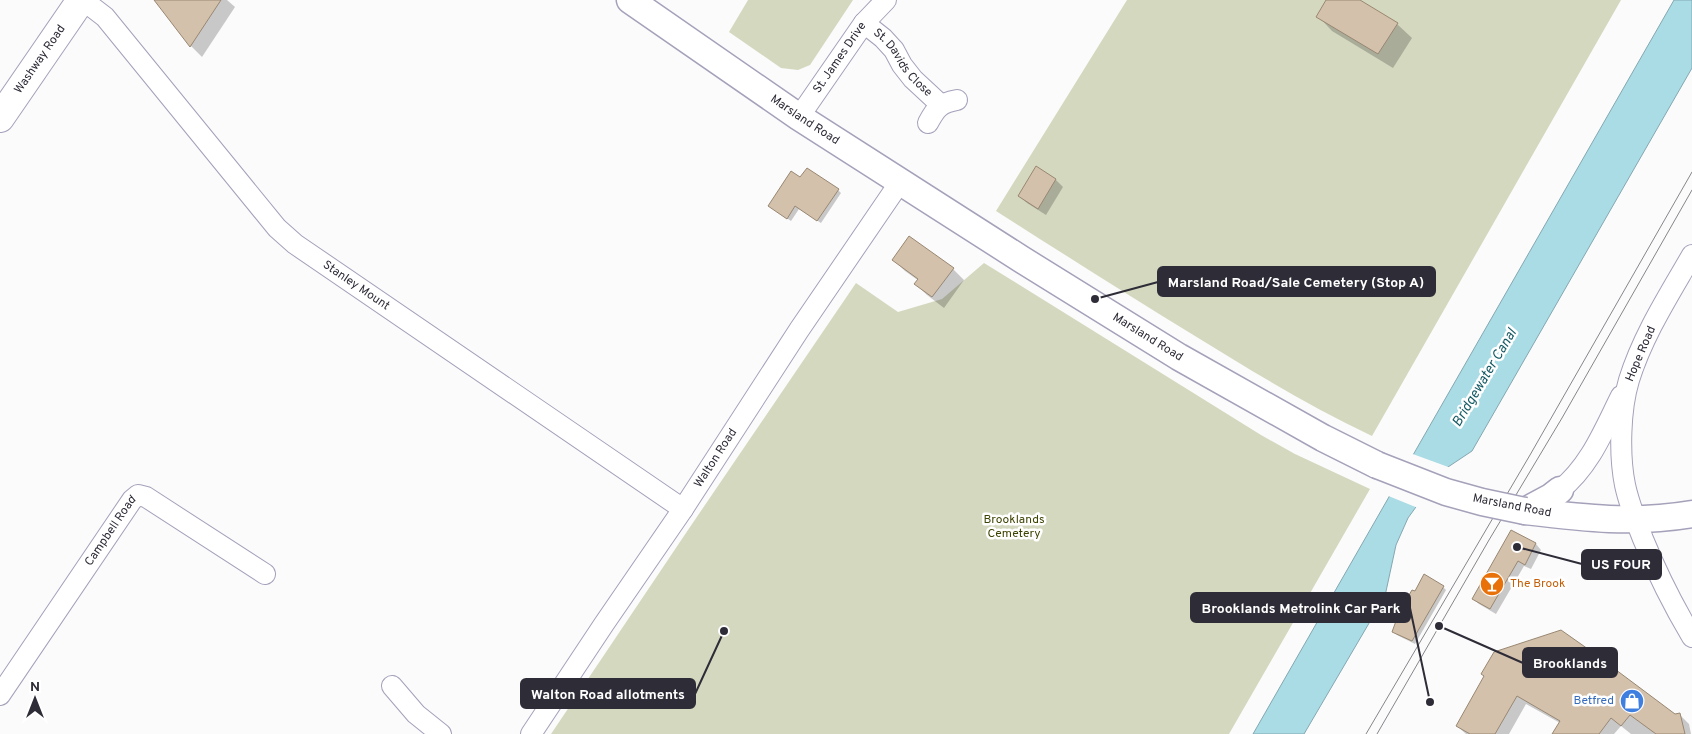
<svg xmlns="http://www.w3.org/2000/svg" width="1692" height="734" viewBox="0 0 1692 734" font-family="Overpass,sans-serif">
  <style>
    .green { fill: #d4d8bf }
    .water { fill: #a9dce5; stroke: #84a7b1 }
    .pier { fill: #fbfbfb }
    .shadow { fill: #0003 }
    .building { fill: #d4c1ab; stroke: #988772 }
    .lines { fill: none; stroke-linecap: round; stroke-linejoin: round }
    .minor-casing { stroke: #a5a1ba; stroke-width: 22 }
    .major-casing { stroke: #a5a1ba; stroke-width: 29 }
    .highway-casing { stroke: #a5a1ba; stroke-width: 30 }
    .minor { stroke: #fff; stroke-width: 20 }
    .major { stroke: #fff; stroke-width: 26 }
    .highway { stroke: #fff; stroke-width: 28 }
    .tram { stroke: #86858b; stroke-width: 1 }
    .major-bridge-casing { stroke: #a5a1ba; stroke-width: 29; stroke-linecap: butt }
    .major-bridge { stroke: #fff; stroke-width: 26 }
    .labels { text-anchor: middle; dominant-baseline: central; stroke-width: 5; stroke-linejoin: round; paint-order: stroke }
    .street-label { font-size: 12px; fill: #2e2c37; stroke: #fff }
    .park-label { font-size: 12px; fill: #3e4300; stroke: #fff }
    .food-label { font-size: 12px; fill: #c56008; stroke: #fff; text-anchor: start }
    .shop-label { font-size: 12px; fill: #366cbe; stroke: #fff; text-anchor: end }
    .water-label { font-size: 14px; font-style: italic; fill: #145a64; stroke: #fff }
    .leader { fill: none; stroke: #2e2c37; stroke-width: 2 }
    .callout-dot { fill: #2e2c37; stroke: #fff; stroke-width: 2 }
    .callout { fill: #2e2c37; stroke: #2e2c37; stroke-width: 2 }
    .callout-label { font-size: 14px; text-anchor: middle; font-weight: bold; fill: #fff }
  </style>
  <rect width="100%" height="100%" fill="#fbfbfb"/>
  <!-- green -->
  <g class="green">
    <path d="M748,0H853L810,65L798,70L781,68L729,32Z"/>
    <path d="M1127,0H1621L1372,436C1311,407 1253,372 1195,336C1128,295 1062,253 996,211Z"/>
    <path d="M984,263L1261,435L1295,454L1370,489L1229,734H551L688,530L856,283L898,312L942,299Z"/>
  </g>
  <!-- water -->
  <path class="water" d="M1674,0H1692V68L1472,451L1442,471L1408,518L1396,545L1385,596L1304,734H1253Z"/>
  <!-- pier -->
  <path class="pier" d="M1410,453L1451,468L1443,473L1418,508L1386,495Z"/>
  <!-- shadow -->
  <g class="shadow">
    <path d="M156,0H227L235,7L202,57L191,46Z"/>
    <path d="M1328,0H1358L1397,24L1412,38L1393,68L1332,31L1318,16Z"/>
    <path d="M1037,168L1056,180L1063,187L1046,215L1027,203L1019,196Z"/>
    <path d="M801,179L838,190L841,193L821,223L799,209L791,221L769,206Z"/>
    <path d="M894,260L953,269L964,280L944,308L927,295L916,284L919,281L905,271Z"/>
    <path d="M1511,531L1536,544L1541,550L1531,569L1524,566L1496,614L1479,604L1473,599Z"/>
    <path d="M1443,587L1446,590L1415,644L1397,635L1394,632L1415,593Z"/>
    <path d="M1485,677L1675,715H1680L1689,724L1691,734H1631L1621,726L1614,734H1553L1560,723L1526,704L1509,734H1466L1457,726Z"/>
  </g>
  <!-- building -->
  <g class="building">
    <path d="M154,0H221L190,47Z"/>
    <path d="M1326,0H1360L1398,23L1378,54L1316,17Z"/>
    <path d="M1036,166L1056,179L1038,209L1018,196Z"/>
    <path d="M807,168L839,189L817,221L795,206L787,219L768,206L791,171L800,177Z"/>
    <path d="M909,236L954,268L932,297L914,284L918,279L892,260Z"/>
    <path d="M1511,530L1536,543L1525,565L1518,561L1490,609L1472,599Z"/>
    <path d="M1424,574L1444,586L1412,641L1392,632L1400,610L1412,590L1415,591Z"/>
    <path d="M1561,630L1588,649L1675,714L1680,713L1685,734H1656L1630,715L1621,726L1611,718L1599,734H1552L1560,721L1517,696L1495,734H1470L1456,726L1484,676L1481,674L1494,652Z"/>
  </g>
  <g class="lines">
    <!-- minor casing -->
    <g class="minor-casing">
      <g id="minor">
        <path id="s1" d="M83,0L105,17L277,228L295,244L683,509"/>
        <path id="s2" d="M864,23L883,38L894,50L902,65L913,79L941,105"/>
        <path id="s3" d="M799,117L864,23L886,0"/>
        <path d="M928,123C936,108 940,103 957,100"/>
        <path d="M1692,255C1669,295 1643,335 1629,380C1620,410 1619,455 1625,485C1629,504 1636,521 1643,539C1657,573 1673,605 1692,637"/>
        <path d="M1560,490C1590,466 1604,430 1621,396"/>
        <path d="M392,686L416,714L441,734"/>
        <path id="s4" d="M0,695L132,500L138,495L146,497L265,574"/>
        <path id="s5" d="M531,734L604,624L683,509L799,330L900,182"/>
      </g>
    </g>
    <!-- major casing -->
    <g class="major-casing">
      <g id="major">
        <path id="s6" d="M630,0L799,117L1021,259L1179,357L1323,438L1377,465"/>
        <path d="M1525,511C1584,518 1633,524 1692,514"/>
        <path d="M1525,511L1551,497L1560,490"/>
      </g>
    </g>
    <!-- highway casing -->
    <g class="highway-casing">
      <g id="highway">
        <path id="s7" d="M0,118L81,0"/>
      </g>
    </g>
    <!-- minor -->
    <use href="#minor" class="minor"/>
    <!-- major -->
    <use href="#major" class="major"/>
    <!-- highway -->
    <use href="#highway" class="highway"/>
    <!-- tram -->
    <g class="tram">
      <path d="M1366,734L1530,455L1692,172"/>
      <path d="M1377,734L1489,540L1562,418L1692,190"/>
    </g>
    <!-- major-bridge casing -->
    <g class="major-bridge-casing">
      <path id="major-bridge" d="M1377,465L1446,492L1482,502L1525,511"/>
    </g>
    <!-- major-bridge -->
    <use href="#major-bridge" class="major-bridge"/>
  </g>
  <!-- icons -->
  <defs>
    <g id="bar-disc" transform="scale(1.25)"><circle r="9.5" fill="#e8710a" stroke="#fff"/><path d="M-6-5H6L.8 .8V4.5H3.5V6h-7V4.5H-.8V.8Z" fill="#fff"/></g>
    <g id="shop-disc" transform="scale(1.25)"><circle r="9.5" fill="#3f7fe0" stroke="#fff"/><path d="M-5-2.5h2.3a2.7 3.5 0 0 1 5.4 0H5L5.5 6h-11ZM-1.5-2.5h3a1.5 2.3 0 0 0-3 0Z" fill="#fff"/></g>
  </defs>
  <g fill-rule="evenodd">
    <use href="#bar-disc" x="1492" y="584"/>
    <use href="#shop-disc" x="1632" y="701"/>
  </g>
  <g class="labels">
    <!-- street labels -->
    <g class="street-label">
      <text stroke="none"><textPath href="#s3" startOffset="72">St. James Drive</textPath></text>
      <text stroke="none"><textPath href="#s7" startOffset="71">Washway Road</textPath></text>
      <text stroke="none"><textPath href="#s2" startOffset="56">St. Davids Close</textPath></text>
      <text stroke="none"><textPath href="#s6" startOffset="212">Marsland Road</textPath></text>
      <text stroke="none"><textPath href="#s1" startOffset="398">Stanley Mount</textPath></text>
      <text stroke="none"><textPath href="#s6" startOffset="618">Marsland Road</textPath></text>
      <text transform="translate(1641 354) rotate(-67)">Hope Road</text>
      <text stroke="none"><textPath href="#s5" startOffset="332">Walton Road</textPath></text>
      <text transform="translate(1512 506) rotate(11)">Marsland Road</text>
      <text stroke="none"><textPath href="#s4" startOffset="198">Campbell Road</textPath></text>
    </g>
    <!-- park labels -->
    <g class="park-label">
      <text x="1014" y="520">Brooklands<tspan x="1014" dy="14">Cemetery</tspan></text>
    </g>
    <!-- food labels -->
    <g class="food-label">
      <text x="1510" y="584">The Brook</text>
    </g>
    <!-- shop labels -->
    <g class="shop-label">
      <text x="1614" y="701">Betfred</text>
    </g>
    <!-- water labels -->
    <g class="water-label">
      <text transform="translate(1485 378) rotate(-59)">Bridgewater Canal</text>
    </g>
  </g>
  <!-- callouts -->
  <path class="leader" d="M1095 299L1158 282M1517 547L1582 564M1430 702L1410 608M1439 626L1523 663M724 631L695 694"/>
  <g class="callout-dot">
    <circle cx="1095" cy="299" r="5"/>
    <circle cx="1517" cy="547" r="5"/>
    <circle cx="1430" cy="702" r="5"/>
    <circle cx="1439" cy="626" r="5"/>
    <circle cx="724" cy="631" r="5"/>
  </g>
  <g class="callout">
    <rect x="1158" y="267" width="277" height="29" rx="5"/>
    <rect x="1582" y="550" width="79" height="29" rx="5"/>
    <rect x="1191" y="593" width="219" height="29" rx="5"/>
    <rect x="1523" y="648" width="94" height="29" rx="5"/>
    <rect x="521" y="679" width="174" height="29" rx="5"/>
  </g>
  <g class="callout-label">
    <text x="1296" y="287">Marsland Road/Sale Cemetery (Stop A)</text>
    <text x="1621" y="569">US FOUR</text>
    <text x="1301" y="613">Brooklands Metrolink Car Park</text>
    <text x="1570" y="668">Brooklands</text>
    <text x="608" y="699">Walton Road allotments</text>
  </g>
  <!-- north arrow -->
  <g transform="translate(35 699)" stroke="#ffffff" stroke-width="4" paint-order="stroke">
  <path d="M0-4L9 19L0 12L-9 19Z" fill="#2e2c37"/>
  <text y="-8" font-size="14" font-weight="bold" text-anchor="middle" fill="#2e2c37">N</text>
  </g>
</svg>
